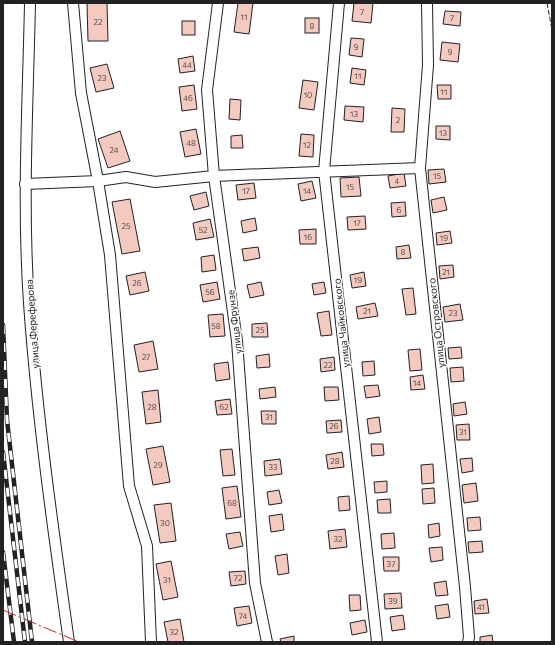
<svg xmlns="http://www.w3.org/2000/svg" width="555" height="645" viewBox="0 0 555 645" font-family="Commissioner,sans-serif">
  <style>
    .building { fill: #f3c9c0; stroke: #222 }
    .lines { fill: none; stroke-linecap: round; stroke-linejoin: round }
    .street-casing { stroke: #222; stroke-width: 12 }
    .street { stroke: #fff; stroke-width: 10 }
    .rail-casing { stroke: #222; stroke-width: 4.5 }
    .rail { stroke: #fff; stroke-width: 3; stroke-dasharray: 9; stroke-linecap: butt }
    .fence { stroke: #222; stroke-width: 1; stroke-dasharray: 5 2; stroke-linecap: butt }
    .power { stroke: #c62828; stroke-width: 1; stroke-dasharray: 14 3 2 3; stroke-linecap: butt }
    .labels { text-anchor: middle; dominant-baseline: central; stroke-width: 3; stroke-linejoin: round; paint-order: stroke }
    .number-label { font-size: 8px; fill: #564c4a }
    .street-label { font-size: 10px; fill: #222; stroke: #fff }
  </style>
  <rect width="100%" height="100%" fill="#fff"/>
  <!-- building -->
  <g class="building">
    <path d="M87,3H107L108,41H88Z"/>
    <path d="M238,3H253L249,34L234,32Z"/>
    <path d="M354,3H373L371,23L352,21Z"/>
    <path d="M445,11L461,12L460,26L443,24Z"/>
    <rect x="305" y="18" width="14" height="15"/>
    <rect x="182" y="21" width="13" height="14"/>
    <path d="M351,38L364,39L362,57L349,55Z"/>
    <path d="M442,42L460,44L458,62L440,60Z"/>
    <path d="M193,56L195,71L180,73L178,59Z"/>
    <path d="M107,64L114,88L96,92L90,68Z"/>
    <path d="M352,68L366,70L364,85L350,83Z"/>
    <path d="M303,80L318,82L314,110L299,108Z"/>
    <path d="M194,85L197,109L182,111L179,87Z"/>
    <path d="M437,85H451V99H438Z"/>
    <path d="M230,99L241,100L240,120L229,119Z"/>
    <path d="M345,106L364,107L363,122L344,120Z"/>
    <path d="M392,108L405,109L404,132H391Z"/>
    <path d="M436,126H450V140L436,139Z"/>
    <path d="M196,129L201,154L185,157L180,132Z"/>
    <path d="M120,131L130,161L108,168L98,139Z"/>
    <path d="M301,134L314,135L313,157L299,156Z"/>
    <path d="M242,135L243,148H231V136Z"/>
    <path d="M444,169L446,182L429,184L428,170Z"/>
    <path d="M404,173L406,186L390,188L388,176Z"/>
    <path d="M359,177L361,196L341,197L340,178Z"/>
    <path d="M312,181L316,198L301,201L298,184Z"/>
    <path d="M254,183L256,198L238,200L236,185Z"/>
    <path d="M206,192L209,206L194,210L190,196Z"/>
    <path d="M444,197L447,210L433,213L431,200Z"/>
    <path d="M130,199L140,251L122,254L112,202Z"/>
    <path d="M405,202L406,216L392,217L391,203Z"/>
    <path d="M365,216L366,229L348,230L347,217Z"/>
    <path d="M255,218L257,230L243,233L241,221Z"/>
    <path d="M210,219L214,237L196,240L193,223Z"/>
    <path d="M316,229V244H300L299,230Z"/>
    <path d="M450,231L452,243L437,245L436,233Z"/>
    <path d="M409,245L411,258L397,259L396,247Z"/>
    <path d="M258,247L260,258L244,261L242,249Z"/>
    <path d="M214,255L216,270L202,272L201,257Z"/>
    <path d="M453,265L454,277L440,279L439,266Z"/>
    <path d="M145,272L149,291L130,295L126,276Z"/>
    <path d="M364,272L366,286L352,288L350,275Z"/>
    <path d="M217,282L220,299L203,302L200,285Z"/>
    <path d="M261,282L264,295L250,298L247,285Z"/>
    <path d="M324,282L326,293L314,295L312,284Z"/>
    <path d="M413,288L416,314L406,315L402,289Z"/>
    <path d="M375,303L378,316L358,319L356,307Z"/>
    <path d="M460,304L463,320L445,322L443,307Z"/>
    <path d="M329,311L332,335L321,336L317,313Z"/>
    <path d="M223,314L225,336L210,337L208,315Z"/>
    <path d="M267,323L268,337H252V324Z"/>
    <path d="M153,341L158,369L139,372L134,345Z"/>
    <path d="M461,347L462,358L449,359L448,348Z"/>
    <path d="M420,349L422,370L410,371L408,350Z"/>
    <path d="M269,354L270,367L257,368L256,356Z"/>
    <path d="M334,357L335,370L321,372L320,359Z"/>
    <path d="M374,361L375,375L363,376L362,362Z"/>
    <path d="M228,362L230,379L216,381L214,364Z"/>
    <path d="M463,367L464,381L451,382L450,368Z"/>
    <path d="M423,375L425,389L411,390L410,377Z"/>
    <path d="M378,385L380,396L366,398L364,386Z"/>
    <path d="M275,387L276,397L260,399L259,389Z"/>
    <path d="M324,387H338L339,400L325,401Z"/>
    <path d="M158,390L161,422L146,424L142,392Z"/>
    <path d="M230,399L232,414L217,415L215,401Z"/>
    <path d="M465,402L467,414L454,416L453,404Z"/>
    <path d="M261,411H276V424H262Z"/>
    <path d="M379,417L381,432L369,434L367,419Z"/>
    <path d="M341,420L342,432L327,433L326,421Z"/>
    <path d="M469,424L470,440H457L456,425Z"/>
    <path d="M371,444H383L384,455L372,456Z"/>
    <path d="M163,446L170,482L153,485L146,449Z"/>
    <path d="M232,449L235,475L223,476L220,450Z"/>
    <path d="M342,452L344,467L328,469L326,455Z"/>
    <path d="M472,458L473,471L462,473L460,459Z"/>
    <path d="M280,459L282,474L265,476L264,461Z"/>
    <path d="M433,464L434,483L422,484L421,465Z"/>
    <path d="M387,481V492L375,493L374,482Z"/>
    <path d="M476,483L478,501L464,503L462,485Z"/>
    <path d="M237,486L241,517L226,519L222,488Z"/>
    <path d="M434,488L435,503L423,504L422,489Z"/>
    <path d="M279,490L282,503L269,505L267,492Z"/>
    <path d="M349,496L350,510L339,511L338,497Z"/>
    <path d="M390,499L391,513H378L377,500Z"/>
    <path d="M171,503L176,541L160,543L154,505Z"/>
    <path d="M282,514L284,530L271,532L269,516Z"/>
    <path d="M480,517L481,530L468,531L467,518Z"/>
    <path d="M439,523L440,536L429,538L428,525Z"/>
    <path d="M345,529L347,547L330,549L328,531Z"/>
    <path d="M240,532L243,546L229,549L226,534Z"/>
    <path d="M394,533L395,548L382,549L381,534Z"/>
    <path d="M482,541L483,552L469,553L468,542Z"/>
    <path d="M442,547L443,560L431,562L429,548Z"/>
    <path d="M287,554L289,573L278,575L275,556Z"/>
    <path d="M383,557H399V571H384Z"/>
    <path d="M171,561L178,597L163,600L156,564Z"/>
    <path d="M245,571L246,584L231,586L229,572Z"/>
    <path d="M446,581L448,595L436,596L434,583Z"/>
    <path d="M401,593L402,608L385,609L384,594Z"/>
    <path d="M349,595H360L361,610L350,611Z"/>
    <path d="M487,599L489,613L475,614L474,601Z"/>
    <path d="M448,604L450,617L437,619L435,606Z"/>
    <path d="M249,606L252,623L237,626L234,608Z"/>
    <path d="M403,615L405,629L392,631L390,617Z"/>
    <path d="M180,619L184,642H168L164,622Z"/>
    <path d="M365,620L367,632L352,635L350,623Z"/>
    <path d="M492,635L493,642H480V637Z"/>
    <path d="M294,636V642H281L280,639Z"/>
  </g>
  <g class="lines">
    <!-- street casing -->
    <g class="street-casing">
      <g id="street">
        <path d="M30,3C28,103 22,203 29,303C37,416 53,529 69,642"/>
        <path d="M73,3L81,93L98,181L110,255L129,486L147,546L151,642"/>
        <path d="M218,3L207,90L214,176L237,341L255,583L267,642"/>
        <path d="M339,3L324,171L377,642"/>
        <path d="M427,3L428,65L420,168L465,587L469,637L468,642"/>
        <path d="M25,184L98,181L126,177L155,182L214,176L420,168"/>
      </g>
    </g>
    <!-- street -->
    <use href="#street" class="street"/>
    <!-- rail casing -->
    <g class="rail-casing">
      <g id="rail">
        <path d="M3,325L7,420L32,642"/>
        <path d="M3,452L25,642"/>
        <path d="M3,552L14,642"/>
      </g>
    </g>
    <!-- rail -->
    <use href="#rail" class="rail"/>
    <!-- fence -->
    <path class="fence" d="M547,3L552,30"/>
    <!-- power -->
    <path class="power" d="M3,610L79,642"/>
  </g>
  <g class="labels">
    <!-- number labels -->
    <g class="number-label">
      <text x="362" y="12">7</text>
      <text x="244" y="17">11</text>
      <text x="452" y="18">7</text>
      <text x="98" y="22">22</text>
      <text x="312" y="26">8</text>
      <text x="356" y="47">9</text>
      <text x="450" y="52">9</text>
      <text x="187" y="65">44</text>
      <text x="358" y="76">11</text>
      <text x="102" y="78">23</text>
      <text x="444" y="92">11</text>
      <text x="308" y="95">10</text>
      <text x="188" y="98">46</text>
      <text x="354" y="114">13</text>
      <text x="398" y="120">2</text>
      <text x="443" y="133">13</text>
      <text x="191" y="143">48</text>
      <text x="307" y="145">12</text>
      <text x="114" y="150">24</text>
      <text x="437" y="176">15</text>
      <text x="397" y="181">4</text>
      <text x="350" y="187">15</text>
      <text x="246" y="191">17</text>
      <text x="307" y="191">14</text>
      <text x="399" y="210">6</text>
      <text x="357" y="223">17</text>
      <text x="126" y="226">25</text>
      <text x="203" y="230">52</text>
      <text x="308" y="237">16</text>
      <text x="444" y="238">19</text>
      <text x="403" y="252">8</text>
      <text x="446" y="272">21</text>
      <text x="358" y="280">19</text>
      <text x="137" y="283">26</text>
      <text x="210" y="292">56</text>
      <text x="367" y="311">21</text>
      <text x="453" y="313">23</text>
      <text x="216" y="326">58</text>
      <text x="260" y="330">25</text>
      <text x="146" y="357">27</text>
      <text x="328" y="365">22</text>
      <text x="417" y="383">14</text>
      <text x="152" y="407">28</text>
      <text x="224" y="407">62</text>
      <text x="269" y="417">31</text>
      <text x="334" y="426">26</text>
      <text x="463" y="432">31</text>
      <text x="335" y="461">28</text>
      <text x="158" y="465">29</text>
      <text x="273" y="467">33</text>
      <text x="232" y="503">68</text>
      <text x="165" y="523">30</text>
      <text x="338" y="539">32</text>
      <text x="391" y="564">37</text>
      <text x="238" y="578">72</text>
      <text x="167" y="580">31</text>
      <text x="393" y="601">39</text>
      <text x="481" y="607">41</text>
      <text x="243" y="616">74</text>
      <text x="174" y="632">32</text>
    </g>
    <!-- street labels -->
    <g class="street-label">
      <text transform="translate(234 322) rotate(-97)">улица Фрунзе</text>
      <text transform="translate(341 323) rotate(-96)">улица Чайковского</text>
      <text transform="translate(436 323) rotate(-96)">улица Островского</text>
      <text transform="translate(32 324) rotate(-94)">улица Фереферова</text>
    </g>
  </g>
  <!-- border -->
  <rect width="555" height="645" fill="none" stroke="#222222" stroke-width="8"/>
</svg>
